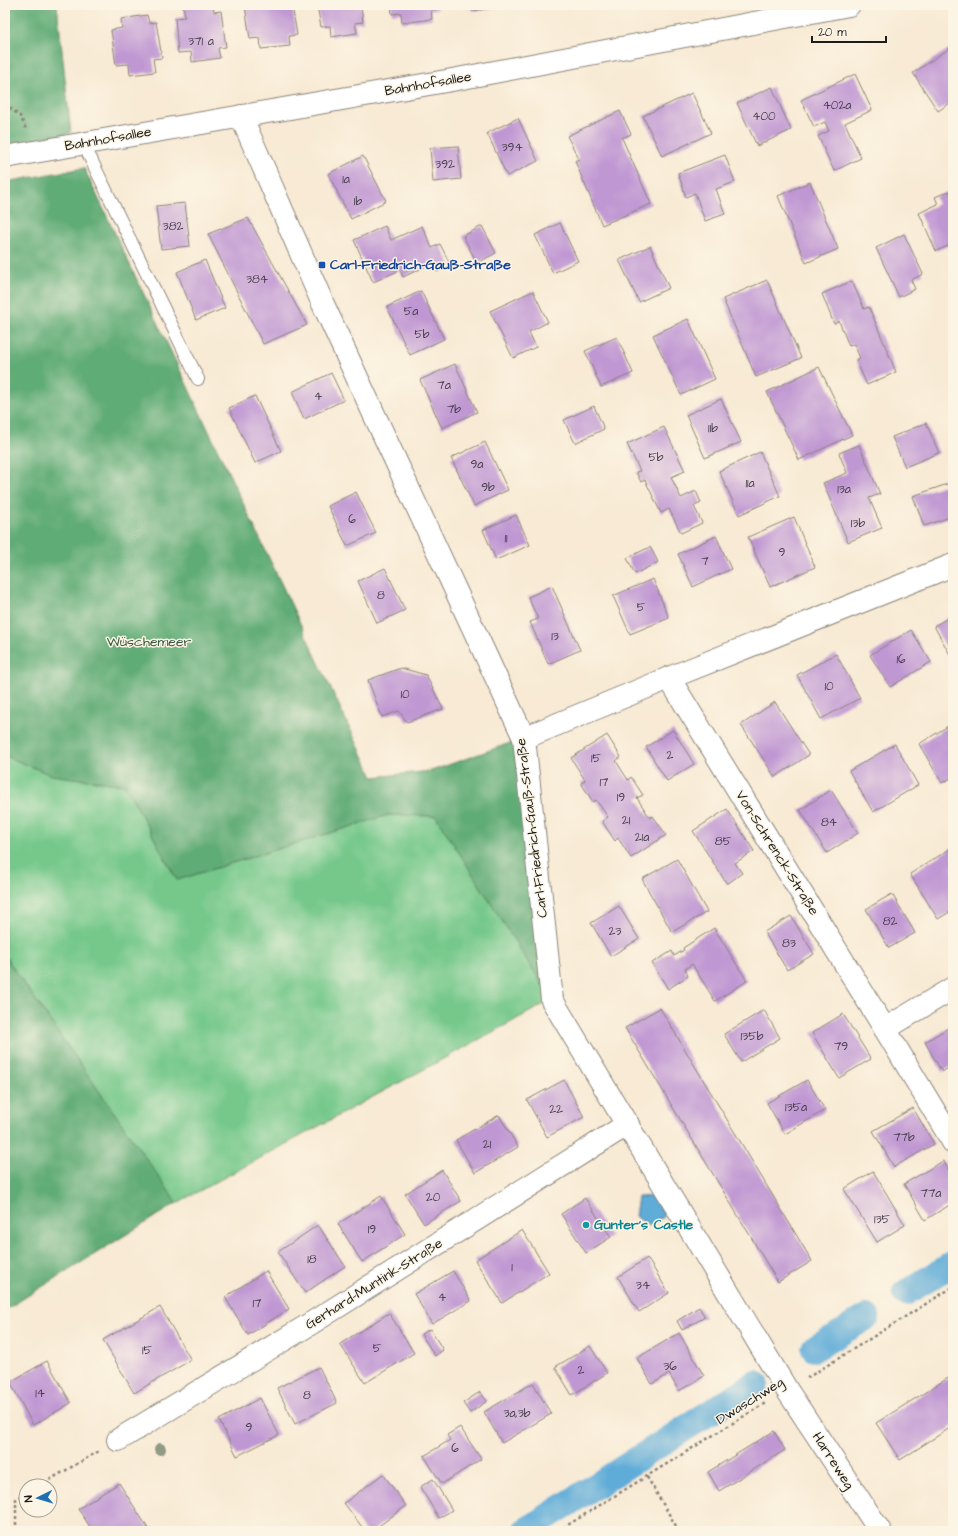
<svg xmlns="http://www.w3.org/2000/svg" width="958" height="1536" viewBox="0 0 958 1536" font-family="'Architects Daughter',sans-serif">
  <style>
    .green { fill: #75c88a; stroke: #487253 }
    .forest { fill: #60ac76; stroke: #3e6449 }
    .water { fill: #5facd8; stroke: #3e647a }
    .lines { fill: none; stroke-linecap: round; stroke-linejoin: round }
    .canal { stroke: #5facd8; stroke-width: 26 }
    .building { fill: #bf97d3 }
    .lane-casing { stroke: #8a8378; stroke-width: 14 }
    .street-casing { stroke: #8a8378; stroke-width: 24 }
    .path { stroke: #8a8378; stroke-width: 2.5; stroke-dasharray: 3 3; stroke-linecap: butt }
    .lane { stroke: #fff; stroke-width: 12 }
    .street { stroke: #fff; stroke-width: 22 }
    .tree { fill: #909a84 }
    .transit-dot { fill: #1a4fb4; stroke: #fcf5e5; stroke-width: 1.5 }
    .culture-dot { fill: #0f9aa8; stroke: #fcf5e5; stroke-width: 1.5 }
    .labels { text-anchor: middle; dominant-baseline: central; stroke-width: 3; stroke-linejoin: round; paint-order: stroke }
    .number-label { font-size: 12px; fill: #453b4a }
    .street-label { font-size: 14px; fill: #1c1c1c; stroke: #fcf5e5 }
    .transit-label { font-size: 14px; font-weight: bold; fill: #164399; stroke: #fcf5e5; text-anchor: start }
    .park-label { font-size: 14px; fill: #3b5842; stroke: #fcf5e5 }
    .culture-label { font-size: 14px; font-weight: bold; fill: #0d838f; stroke: #fcf5e5; text-anchor: start }
  </style>
  <rect width="100%" height="100%" fill="#fcf5e5"/>
  <filter id="ink" filterUnits="userSpaceOnUse"><feTurbulence type="fractalNoise" baseFrequency=".025" numOctaves="2"/><feDisplacementMap in="SourceGraphic" scale="8" xChannelSelector="R" yChannelSelector="G"/><feConvolveMatrix kernelMatrix="1 2 1 2 8 2 1 2 1" color-interpolation-filters="sRGB"/></filter>
  <filter id="wash" filterUnits="userSpaceOnUse"><feTurbulence type="fractalNoise" baseFrequency=".012" numOctaves="4" result="noise"/><feDisplacementMap in="SourceGraphic" scale="16" xChannelSelector="R" yChannelSelector="G"/><feGaussianBlur stdDeviation="0.9" result="paint"/><feColorMatrix in="noise" values="0 0 0 0 0 0 0 0 0 0 0 0 0 0 0 0 0 1.4 0 .05"/><feComposite in="paint" operator="in"/></filter>
  <g filter="url(#wash)">
    <rect width="100%" height="100%" fill="#f8ead4"/>
    <!-- green -->
    <path class="green" d="M5,756L52,775L125,785L177,880L388,815L436,816L552,1000L177,1203L5,956Z"/>
    <!-- forest -->
    <g class="forest">
      <path d="M5,5H57L71,133L5,145Z"/>
      <path d="M84,168L373,777L431,771L524,738L552,1000L436,816L388,815L177,880L125,785L52,775L5,756V182Z"/>
      <path d="M5,956L177,1203L5,1310Z"/>
    </g>
    <!-- water -->
    <path class="water" d="M658,1196L664,1216L649,1226L635,1216L638,1197Z"/>
    <g class="lines">
      <!-- canal -->
      <g class="canal">
        <path d="M905,1293L953,1264"/>
        <path d="M814,1349L867,1317"/>
        <path d="M525,1531L756,1383"/>
      </g>
    </g>
    <g id="blocks">
      <!-- building -->
      <g class="building">
        <path d="M183,5H213L214,12L221,11L226,47L218,48L220,58L192,62L191,52L178,53L175,18L185,17Z"/>
        <path d="M251,5H292L297,35L289,36L290,46L261,49L260,38L250,39L245,6Z"/>
        <path d="M317,5H361L363,22L355,23L357,33L331,37L330,26L321,27Z"/>
        <path d="M391,5H437L438,9L431,10L432,19L402,23L401,13L392,14Z"/>
        <path d="M471,5H501V7L472,11Z"/>
        <path d="M147,15L149,23L156,22L162,58L153,59L155,72L130,75L129,64L116,65L111,30L122,28L121,19Z"/>
        <path d="M953,46V101L938,111L913,73Z"/>
        <path d="M855,74L872,110L845,123L861,158L834,171L818,136L829,131L825,122L814,127L801,100Z"/>
        <path d="M772,87L791,130L757,146L737,103Z"/>
        <path d="M692,93L711,133L662,156L643,116Z"/>
        <path d="M620,111L631,134L622,138L651,204L602,225L575,161L579,159L567,136Z"/>
        <path d="M518,118L538,161L507,176L487,133Z"/>
        <path d="M458,146L461,179L433,182L430,148Z"/>
        <path d="M725,155L735,182L716,189L725,214L705,221L695,193L686,197L678,173Z"/>
        <path d="M363,156L386,201L351,219L328,174Z"/>
        <path d="M810,182L838,249L806,263L778,196Z"/>
        <path d="M949,191L953,199V244L936,251L919,213L938,204L935,197Z"/>
        <path d="M185,203L190,246L161,249L156,206Z"/>
        <path d="M248,218L307,325L263,344L208,234Z"/>
        <path d="M560,223L578,261L553,273L535,235Z"/>
        <path d="M385,226L391,240L422,226L432,248L440,244L451,266L437,272L433,263L403,277L400,270L373,282L354,240Z"/>
        <path d="M482,226L496,253L477,263L463,236Z"/>
        <path d="M904,234L923,274L911,280L915,289L899,297L876,248Z"/>
        <path d="M650,246L669,288L639,302L619,260Z"/>
        <path d="M205,260L225,308L196,320L177,272Z"/>
        <path d="M767,280L801,358L756,377L723,299Z"/>
        <path d="M852,281L864,309L869,307L896,372L867,385L856,360L860,358L854,344L849,346L839,321L834,324L822,294Z"/>
        <path d="M421,291L444,339L410,355L387,307Z"/>
        <path d="M533,291L548,322L529,332L536,347L513,358L490,311Z"/>
        <path d="M688,319L715,379L681,395L653,335Z"/>
        <path d="M617,337L633,373L601,387L585,351Z"/>
        <path d="M455,364L477,412L442,428L420,380Z"/>
        <path d="M819,367L852,435L799,460L767,392Z"/>
        <path d="M331,373L344,400L304,419L292,392Z"/>
        <path d="M255,396L281,451L255,463L229,408Z"/>
        <path d="M721,399L741,442L705,458L686,415Z"/>
        <path d="M594,406L604,429L575,443L564,420Z"/>
        <path d="M926,423L939,453L905,467L892,437Z"/>
        <path d="M664,427L685,471L671,477L681,498L696,491L701,503L694,506L702,523L681,533L669,509L661,513L645,480L641,482L636,472L640,471L627,444Z"/>
        <path d="M485,442L508,490L474,506L451,458Z"/>
        <path d="M859,445L880,494L869,498L882,528L848,542L823,483L847,473L839,453Z"/>
        <path d="M760,452L780,496L739,515L719,471Z"/>
        <path d="M953,482V516L924,526L913,496Z"/>
        <path d="M356,492L376,533L347,546L328,506Z"/>
        <path d="M516,515L530,545L496,560L483,530Z"/>
        <path d="M794,517L815,567L770,587L748,537Z"/>
        <path d="M716,536L731,569L693,587L678,554Z"/>
        <path d="M650,547L658,562L635,574L627,558Z"/>
        <path d="M385,568L405,610L377,623L358,581Z"/>
        <path d="M653,579L669,618L630,634L613,596Z"/>
        <path d="M552,586L580,650L548,664L530,622L538,619L528,597Z"/>
        <path d="M953,615V660L934,626Z"/>
        <path d="M911,630L931,662L890,687L870,655Z"/>
        <path d="M836,654L860,698L821,719L797,675Z"/>
        <path d="M401,668L426,675L443,709L407,722L399,711L382,717L368,680Z"/>
        <path d="M775,702L809,755L775,777L741,725Z"/>
        <path d="M953,723V777L942,783L919,744Z"/>
        <path d="M673,730L694,764L667,781L646,747Z"/>
        <path d="M607,735L621,757L616,761L628,780L631,777L643,795L637,798L650,818L653,816L666,835L631,858L618,838L615,841L602,821L608,817L596,800L593,802L581,783L585,780L571,758Z"/>
        <path d="M895,744L918,785L873,812L849,771Z"/>
        <path d="M831,790L858,833L827,853L800,810Z"/>
        <path d="M727,809L754,851L735,863L742,873L727,884L693,831Z"/>
        <path d="M953,847V910L938,919L910,874Z"/>
        <path d="M677,859L707,912L672,932L642,879Z"/>
        <path d="M892,894L915,933L889,948L866,909Z"/>
        <path d="M619,906L639,939L611,956L591,923Z"/>
        <path d="M791,916L814,954L787,970L764,932Z"/>
        <path d="M714,928L747,981L715,1001L692,964L685,969L688,976L668,989L652,963L672,951L674,956L684,950L683,948Z"/>
        <path d="M660,1008L812,1261L778,1282L625,1028Z"/>
        <path d="M764,1010L780,1038L741,1062L724,1034Z"/>
        <path d="M843,1014L871,1059L839,1078L812,1033Z"/>
        <path d="M953,1025V1065L942,1072L925,1042Z"/>
        <path d="M564,1080L584,1117L547,1137L527,1100Z"/>
        <path d="M807,1080L825,1110L785,1134L767,1103Z"/>
        <path d="M913,1108L934,1144L894,1167L873,1131Z"/>
        <path d="M499,1115L518,1147L475,1173L456,1140Z"/>
        <path d="M943,1161L953,1177V1203L925,1220L904,1184Z"/>
        <path d="M442,1170L461,1201L424,1224L405,1194Z"/>
        <path d="M873,1171L905,1225L877,1242L844,1189Z"/>
        <path d="M381,1196L405,1234L362,1262L338,1224Z"/>
        <path d="M585,1198L611,1237L586,1253L561,1214Z"/>
        <path d="M318,1225L345,1266L305,1293L278,1252Z"/>
        <path d="M522,1230L549,1273L502,1303L475,1260Z"/>
        <path d="M647,1258L669,1293L639,1312L618,1277Z"/>
        <path d="M266,1271L289,1309L248,1335L225,1297Z"/>
        <path d="M453,1271L471,1301L432,1324L414,1294Z"/>
        <path d="M160,1307L191,1360L134,1393L103,1340Z"/>
        <path d="M699,1307L705,1317L682,1330L677,1321Z"/>
        <path d="M389,1313L414,1353L365,1383L340,1344Z"/>
        <path d="M430,1329L443,1350L435,1356L421,1334Z"/>
        <path d="M679,1333L704,1376L679,1391L669,1374L652,1384L637,1358Z"/>
        <path d="M590,1346L607,1373L572,1395L555,1367Z"/>
        <path d="M47,1361L71,1403L33,1425L10,1382Z"/>
        <path d="M319,1367L337,1403L295,1424L277,1388Z"/>
        <path d="M953,1375V1426L900,1460L876,1423Z"/>
        <path d="M533,1383L551,1414L502,1443L484,1412Z"/>
        <path d="M480,1392L487,1401L470,1413L463,1403Z"/>
        <path d="M260,1398L279,1435L237,1456L219,1420Z"/>
        <path d="M460,1427L481,1459L442,1484L424,1456L450,1440L447,1435Z"/>
        <path d="M774,1431L785,1450L719,1491L708,1472Z"/>
        <path d="M383,1474L406,1506L372,1531H365L344,1503Z"/>
        <path d="M433,1479L452,1510L439,1518L420,1487Z"/>
        <path d="M119,1483L149,1530L147,1531H93L78,1509Z"/>
      </g>
    </g>
  </g>
  <g filter="url(#ink)">
    <use href="#blocks" fill-opacity="0" stroke="#8a8378" stroke-width="1"/>
    <g class="lines">
      <!-- lane casing -->
      <g class="lane-casing">
        <path id="lane" d="M83,143L198,379"/>
      </g>
      <!-- street casing -->
      <g class="street-casing">
        <g id="street">
          <path d="M241,116L323,304L524,738L552,1000L787,1390L880,1531"/>
          <path d="M5,157L452,80L849,5"/>
          <path d="M669,678L885,1029L953,1142"/>
          <path d="M524,738L669,678L953,565"/>
          <path d="M885,1029L953,988"/>
          <path d="M118,1440L310,1324L628,1124"/>
        </g>
      </g>
      <!-- path -->
      <g class="path">
        <path d="M5,104L20,116L26,129"/>
        <path d="M807,1378L953,1287"/>
        <path d="M647,1477L679,1531"/>
        <path d="M39,1486L99,1451"/>
        <path d="M16,1531V1499L26,1493"/>
        <path d="M558,1531L767,1402"/>
      </g>
      <!-- lane -->
      <use href="#lane" class="lane"/>
      <!-- street -->
      <use href="#street" class="street"/>
    </g>
    <!-- trees -->
    <circle class="tree" cx="160" cy="1449" r="6"/>
  </g>
  <!-- markers -->
  <rect class="transit-dot" x="318" y="261" width="8" height="8" rx="2"/>
  <circle class="culture-dot" cx="586" cy="1225" r="4"/>
  <g class="labels">
    <!-- number labels -->
    <g class="number-label">
      <text x="201" y="41">371 a</text>
      <text x="837" y="105">402a</text>
      <text x="764" y="116">400</text>
      <text x="512" y="147">394</text>
      <text x="445" y="164">392</text>
      <text x="346" y="179">1a</text>
      <text x="358" y="201">1b</text>
      <text x="173" y="226">382</text>
      <text x="257" y="279">384</text>
      <text x="411" y="311">5a</text>
      <text x="422" y="334">5b</text>
      <text x="444" y="385">7a</text>
      <text x="318" y="396">4</text>
      <text x="454" y="409">7b</text>
      <text x="713" y="428">11b</text>
      <text x="656" y="457">5b</text>
      <text x="477" y="464">9a</text>
      <text x="750" y="483">11a</text>
      <text x="488" y="487">9b</text>
      <text x="844" y="489">13a</text>
      <text x="352" y="519">6</text>
      <text x="858" y="523">13b</text>
      <text x="506" y="538">11</text>
      <text x="782" y="552">9</text>
      <text x="705" y="561">7</text>
      <text x="381" y="595">8</text>
      <text x="641" y="607">5</text>
      <text x="555" y="636">13</text>
      <text x="901" y="659">16</text>
      <text x="829" y="686">10</text>
      <text x="405" y="694">10</text>
      <text x="670" y="755">2</text>
      <text x="596" y="758">15</text>
      <text x="604" y="782">17</text>
      <text x="621" y="797">19</text>
      <text x="626" y="820">21</text>
      <text x="829" y="822">84</text>
      <text x="642" y="837">21a</text>
      <text x="723" y="841">85</text>
      <text x="890" y="921">82</text>
      <text x="615" y="931">23</text>
      <text x="789" y="943">83</text>
      <text x="752" y="1036">135b</text>
      <text x="841" y="1046">79</text>
      <text x="796" y="1107">135a</text>
      <text x="556" y="1109">22</text>
      <text x="904" y="1137">77b</text>
      <text x="487" y="1144">21</text>
      <text x="931" y="1193">77a</text>
      <text x="433" y="1197">20</text>
      <text x="882" y="1219">135</text>
      <text x="372" y="1229">19</text>
      <text x="312" y="1259">18</text>
      <text x="512" y="1267">1</text>
      <text x="643" y="1285">34</text>
      <text x="442" y="1297">4</text>
      <text x="257" y="1303">17</text>
      <text x="377" y="1348">5</text>
      <text x="147" y="1350">15</text>
      <text x="670" y="1366">36</text>
      <text x="581" y="1370">2</text>
      <text x="40" y="1393">14</text>
      <text x="307" y="1395">8</text>
      <text x="517" y="1413">3a,3b</text>
      <text x="249" y="1427">9</text>
      <text x="455" y="1448">6</text>
    </g>
    <!-- street labels -->
    <g class="street-label">
      <text transform="translate(428 84) rotate(-10)">Bahnhofsallee</text>
      <text transform="translate(108 139) rotate(-10)">Bahnhofsallee</text>
      <text transform="translate(532 828) rotate(-97)">Carl-Friedrich-Gauß-Straße</text>
      <text transform="translate(777 853) rotate(58)">Von-Schrenck-Straße</text>
      <text transform="translate(374 1284) rotate(-32)">Gerhard-Muntink-Straße</text>
      <text transform="translate(750 1401) rotate(-32)">Dwaschweg</text>
      <text transform="translate(833 1461) rotate(57)">Harreweg</text>
    </g>
    <!-- transit labels -->
    <g class="transit-label">
      <text x="330" y="265">Carl-Friedrich-Gauß-Straße</text>
    </g>
    <!-- park labels -->
    <g class="park-label">
      <text x="149" y="642">Wüschemeer</text>
    </g>
    <!-- culture labels -->
    <g class="culture-label">
      <text x="594" y="1225">Gunter's Castle</text>
    </g>
  </g>
  <!-- margin -->
  <rect width="958" height="1536" fill="none" stroke="#fcf5e5" stroke-width="20"/>
  <!-- north arrow -->
  <g transform="translate(38 1498) rotate(265)"><circle r="19" fill="#fcf5e5" stroke="#a29e95"/>
  <path d="M0-3L7 15L0 10L-7 15Z" fill="#1f6fb2"/>
  <text y="-6" font-size="11" font-weight="bold" text-anchor="middle" fill="#1c1c1c">N</text>
  </g>
  <!-- scale -->
  <path d="M812 36v6h74v-6" fill="none" stroke="#1c1c1c" stroke-width="2"/>
  <text x="818" y="36" font-size="12" fill="#1c1c1c" stroke="#fcf5e5" stroke-width="3" paint-order="stroke">20 m</text>
</svg>
